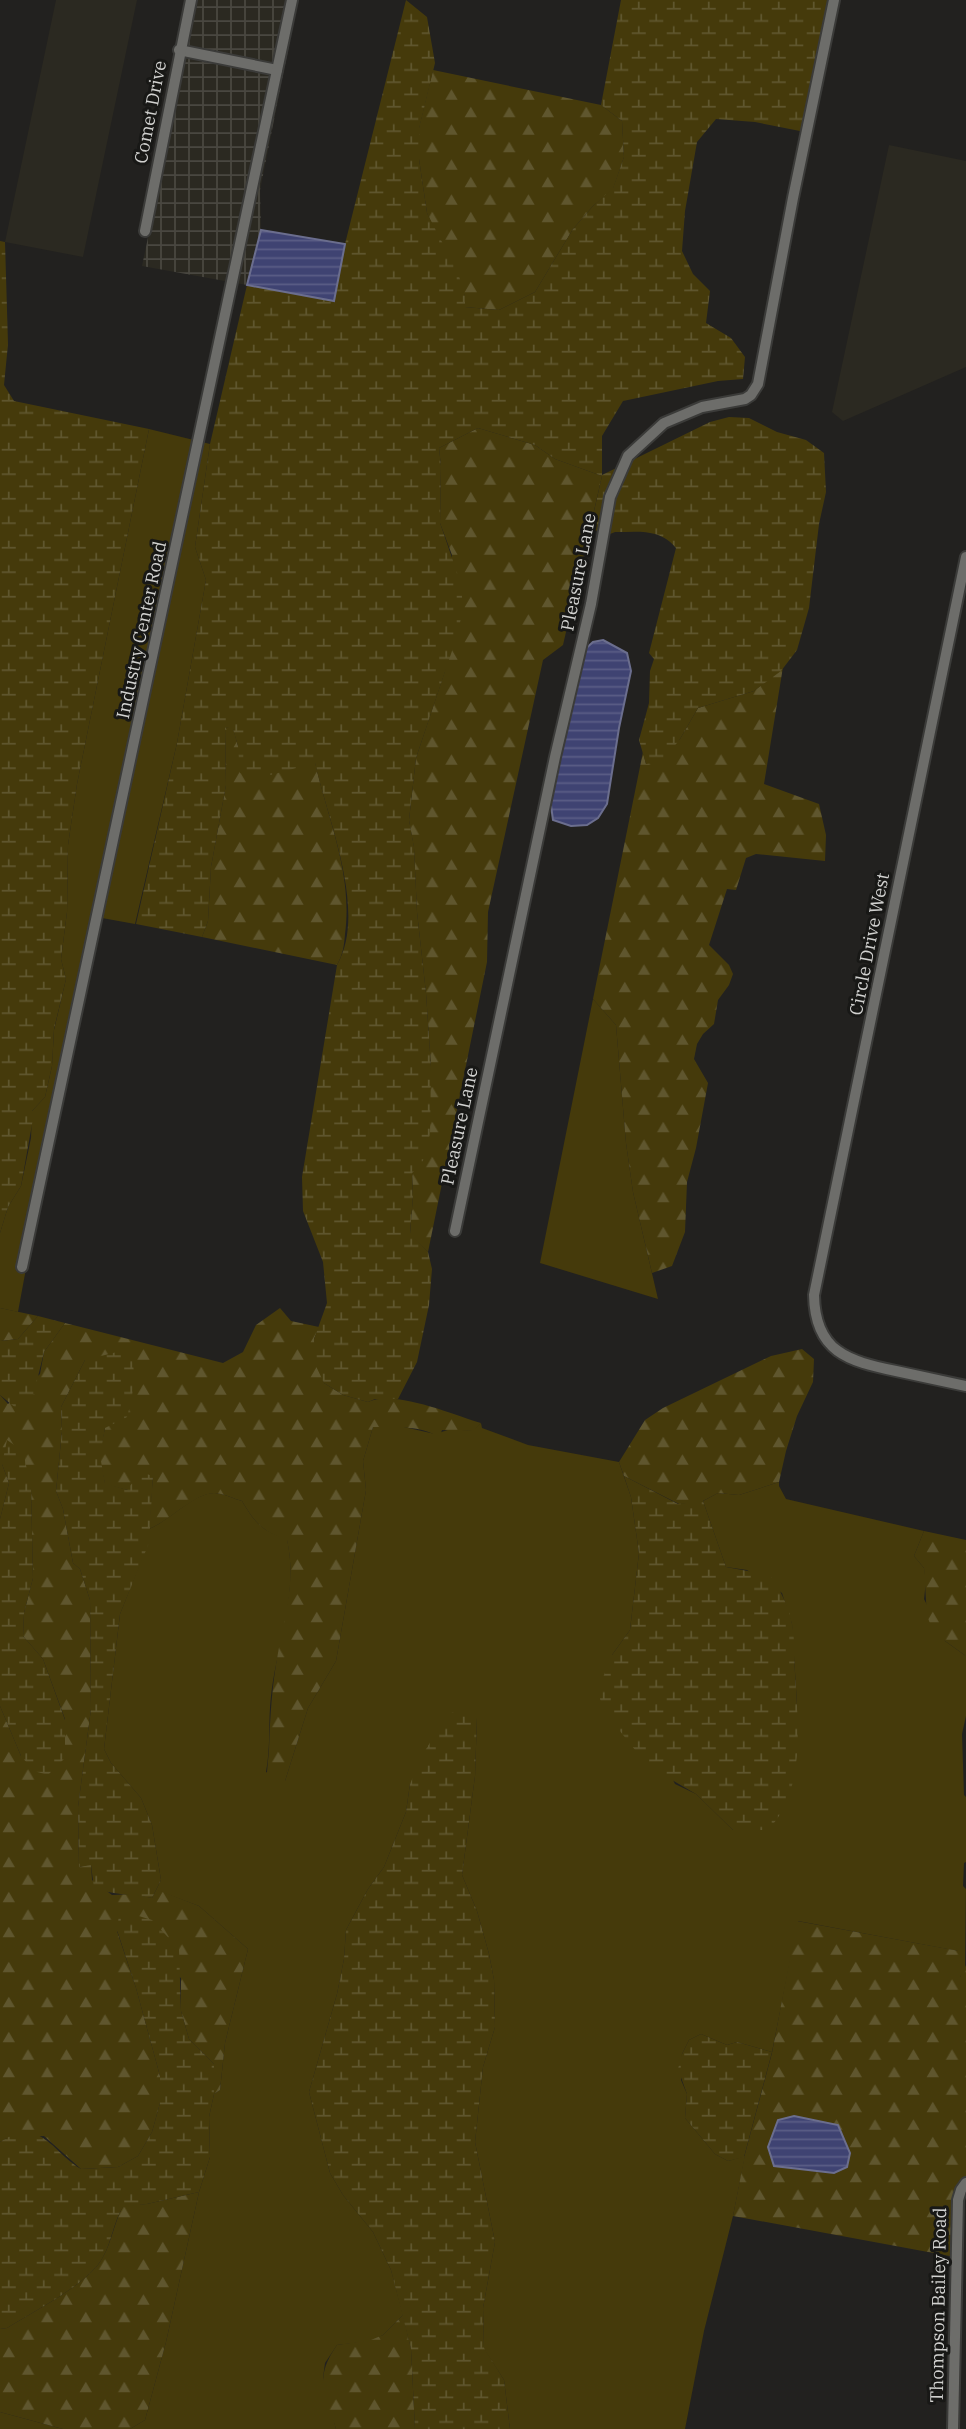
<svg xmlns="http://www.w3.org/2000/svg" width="966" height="2429" viewBox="0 0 966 2429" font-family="'IBM Plex Serif',serif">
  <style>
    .built { fill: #2b2921 }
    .industrial { fill: url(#industrial-grid) }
    .grass { fill: #453a0b }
    .forest { fill: url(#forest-firs) }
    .wetland { fill: url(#wetland-marsh) }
    .water { fill: url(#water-rules); stroke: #6b6e8e; stroke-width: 2 }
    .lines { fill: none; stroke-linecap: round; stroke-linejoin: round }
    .street-casing { stroke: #3b3b39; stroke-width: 14 }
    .street { stroke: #6d6d6a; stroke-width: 10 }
    .labels { text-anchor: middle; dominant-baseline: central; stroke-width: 6; stroke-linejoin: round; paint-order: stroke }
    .street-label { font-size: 18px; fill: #d2d2d0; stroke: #181816 }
  </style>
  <defs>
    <pattern id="industrial-grid" width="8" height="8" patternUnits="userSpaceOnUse" patternTransform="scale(1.75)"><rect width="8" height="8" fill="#2b2921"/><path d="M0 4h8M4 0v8" fill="none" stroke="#494740"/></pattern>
    <pattern id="forest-firs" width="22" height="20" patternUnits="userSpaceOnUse" patternTransform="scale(1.75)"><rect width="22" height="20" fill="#453a0b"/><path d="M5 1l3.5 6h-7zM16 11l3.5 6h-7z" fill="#5f562e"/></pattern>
    <pattern id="wetland-marsh" width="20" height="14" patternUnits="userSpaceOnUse" patternTransform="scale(1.75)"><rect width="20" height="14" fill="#453a0b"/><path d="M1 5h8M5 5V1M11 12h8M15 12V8" fill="none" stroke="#5f562e"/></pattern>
    <pattern id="water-rules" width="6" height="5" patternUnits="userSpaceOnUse" patternTransform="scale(1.75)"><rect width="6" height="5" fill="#3f4372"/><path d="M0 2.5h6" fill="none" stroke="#5a5d85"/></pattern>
  </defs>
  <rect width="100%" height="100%" fill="#22211f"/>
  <!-- built -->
  <g class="built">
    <path d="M56,0H137L83,257L5,242Z"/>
    <path d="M889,145L966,161V367L843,421L832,412Z"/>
  </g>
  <!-- industrial -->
  <path class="industrial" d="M198,0H298L260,190L261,230L247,285L142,266Z"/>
  <!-- grass -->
  <g class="grass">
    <path d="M149,429L210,444L195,547L206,580L177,743L135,924L91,916L18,1312L0,1308V1233L8,1207L21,1186L31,1138L32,1111L45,1097L52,1066L54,1030L66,979L61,959L67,912L68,845L77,784Z"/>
    <path d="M593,999L616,1025L626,1143L633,1192L658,1299L540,1263Z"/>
    <path d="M481,1423L482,1428L528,1445L619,1462L631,1497L639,1553L630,1630L612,1655L675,1784L696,1794L733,1830L797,1704L792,1624L782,1593L747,1570L726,1567L703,1501L718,1493L739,1495L779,1482V1486L786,1499L924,1531L914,1556L924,1568L926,1582L924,1599L945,1641L966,1656V1716L962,1734L964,1795L966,1797V1862L964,1863L963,1886L966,1889L965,1971L959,1978L958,1951L798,1921L772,2052L737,2042L727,2045L701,2034L689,2040L682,2054L681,2080L687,2094L685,2118L715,2154L728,2161L745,2156L733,2216L704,2331L685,2429H510L504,2380L484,2349L483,2308L495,2242L475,2142L483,2067L495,2027L494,1980L489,1954L477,1911L462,1875L475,1776L477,1717L410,1784L406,1812L384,1867L368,1889L346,1930L344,1959L337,1994L309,2092L330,2173L343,2195L373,2232L391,2270L403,2315L383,2335L371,2341L337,2345L325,2363L323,2378L336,2429H130L145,2420L166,2342L199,2192L210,2157L209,2117L214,2094L220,2090L225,2043L248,1949L199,1906L156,1890L161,1880L152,1825L141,1798L111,1763L104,1749L120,1614L148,1543L149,1529C169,1521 194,1493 214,1493C223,1493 234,1499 242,1501C255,1523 262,1531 287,1539C299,1592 277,1644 271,1696C268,1721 271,1747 266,1772L285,1781L308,1708L336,1661L366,1490L363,1461L373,1427H404L435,1434L451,1429L472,1431Z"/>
    <path d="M0,2412L63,2429H0Z"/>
  </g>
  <!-- forest -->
  <g class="forest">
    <path d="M433,70L601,105L622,121L624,157L613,189L593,206L573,229L535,292L499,310L465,307V296L427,213L419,159V128Z"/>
    <path d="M478,428L535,445L555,459L602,476L563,645L543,660L488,912L487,962L428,1252L410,1234L413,1196L412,1173L431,1067L426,993L417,912L414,848L409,820L416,758L445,671L452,555L440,523L441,466L439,448Z"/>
    <path d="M783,667L764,784L819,804L826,835L825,861L756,854L746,858L736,890L727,889L709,945L729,965L733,974L729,985L718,1000L714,1024L703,1034L697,1044L694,1059L708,1083L696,1148L687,1182L685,1232L672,1266L652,1273L633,1192L626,1143L616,1025L593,999L643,752L646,764L680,739L698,708L754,691Z"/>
    <path d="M225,727L233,728L238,746L303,764L315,762C328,821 353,873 345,934C344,946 343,954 337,965L202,937L208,921L211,867L226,785Z"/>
    <path d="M0,1308L38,1316L18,1339L0,1341Z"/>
    <path d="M280,1308L291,1321L319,1327L314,1339L324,1383L343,1395L368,1402C394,1389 454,1415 481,1423L473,1431L442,1430L439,1438C426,1425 390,1427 373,1427L363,1461L366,1490L336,1661L308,1708L285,1781L267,1788C266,1775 268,1763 269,1750C270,1717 272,1685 278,1653C285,1613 296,1580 287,1540C262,1531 255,1523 242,1501C234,1499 223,1493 214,1493C194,1494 169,1521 149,1529L153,1476L127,1490L105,1484L99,1456L105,1428L85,1360L61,1407L62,1431L56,1491L63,1509L73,1563L80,1569L90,1600L91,1709L78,1807L79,1867L91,1864L92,1880L112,1895L132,1894L152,1898L156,1890H158L199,1906L248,1949L225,2043L220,2090L214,2094V2064L189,2039L181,2011V1978L117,1931L136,1988L160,2076V2103L152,2132L138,2156L118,2167L81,2169L44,2136L7,2138L0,2142V1706L21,1756L65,1758V1719L43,1659L23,1636L24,1613L33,1578L31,1489L2,1464L9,1483L0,1519V1395L8,1404L40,1374L44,1352L65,1323L223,1363L243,1352L256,1325Z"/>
    <path d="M802,1349L814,1359L813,1382L797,1416L786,1451L779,1482L739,1495L718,1493L699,1503L679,1504L624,1476L619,1462L645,1420L663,1408L771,1356Z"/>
    <path d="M924,1531L966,1540V1656L934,1633L927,1616L924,1568L914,1556Z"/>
    <path d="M797,1921L959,1951L960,1977L966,1965V2179H962L955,2257L733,2216L745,2154L772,2053Z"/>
    <path d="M199,2192L166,2342L145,2420L130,2429H63L0,2412V2329L7,2328C34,2311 89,2284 103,2257C112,2241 114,2223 123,2206L147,2204Z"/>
    <path d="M403,2315L411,2349L415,2429H336C334,2420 329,2412 327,2403C319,2379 324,2364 337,2345L371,2340L383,2335Z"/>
  </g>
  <!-- wetland -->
  <g class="wetland">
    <path d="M406,0L427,17L435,63L419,129V159L427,213L458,273L465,296V307L499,310L535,292L573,229L593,206L613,188L624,157L622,121L601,105L621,0H831L805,132L755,122L716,119L697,142L685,211L682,251L693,274L710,291L706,323L731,338L745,357L743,379L718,381L623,401L602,436V475L710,422L729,417L749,418L777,432L806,440L824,453L826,492L819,524L809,608L797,650L781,671L754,691L698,708L680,739L662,762L646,764L639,740L649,703L650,671L654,659L649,653L676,548C660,528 638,532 615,532L610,534L590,529L602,476L555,459L535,445L478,428L439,448L441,466L440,523L461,584L463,610L456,639L416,758L409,820L414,847L417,912L426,993L431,1067L430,1134L422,1164L412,1173L413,1196L410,1233L428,1252L432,1269L429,1305L417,1362L398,1399H375L368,1402L343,1395L324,1383L315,1364L314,1339L327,1303L323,1262L303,1211L302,1177L337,965C368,912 327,818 315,763L259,778L240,773L238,746L233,729L225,727L226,785L211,867L208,921L202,937L136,924L177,743L206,580L195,547L210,444L247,285L334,301L345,244Z"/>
    <path d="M0,241L5,242L8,344L4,385L14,401L149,429L77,784L68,845L67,912L61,959L66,979L54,1029L52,1066L45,1097L32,1111L34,1113L21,1186L8,1207L0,1233Z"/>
    <path d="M38,1316L65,1323L44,1352L33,1397L17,1409L0,1395V1341L18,1339Z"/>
    <path d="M117,1352L132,1357C136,1378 133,1397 127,1417L105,1428L100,1456L105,1483L127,1490L140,1472L153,1476L149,1543L120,1614L104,1749L111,1763L141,1798L152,1825L161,1880L152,1898C132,1894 113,1895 94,1888L91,1865L79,1867L78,1807L91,1709L90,1600L80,1569L73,1563L63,1509L56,1491L62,1431L61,1407L85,1360Z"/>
    <path d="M7,1440L23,1451L31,1489L33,1578L24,1613L23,1636L43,1659L65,1720V1758L48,1775L34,1771L21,1756L0,1706V1519L9,1483L2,1464Z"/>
    <path d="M624,1476L678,1504L703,1501L726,1567L770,1575C780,1590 789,1606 792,1624C795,1640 794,1657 795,1673C798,1724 806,1791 768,1830H733L696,1794L648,1766L607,1715L600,1699L602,1680L612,1655L630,1630L639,1553L631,1497Z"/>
    <path d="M462,1708L477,1717L475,1776L462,1875L477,1911L489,1954L494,1980L495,2027L483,2067L475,2142L495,2242L483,2308L484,2348L504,2380L510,2429H415L411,2349L391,2270L373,2232L343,2195L330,2173L309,2092L337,1994L344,1959L346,1930L368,1889L384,1867L406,1812L410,1784L423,1754L447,1715Z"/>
    <path d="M132,1914L152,1920L179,1949L181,2011L189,2039L214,2064V2094L209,2117L210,2157L199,2192L147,2204L123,2207C113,2223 112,2241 103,2257C89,2284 34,2311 7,2328L0,2329V2142C41,2116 51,2151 81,2169L118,2167L138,2156L152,2132L160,2103V2076L136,1988L117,1930L119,1915Z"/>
    <path d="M701,2034L727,2045L737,2042L772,2052L744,2157L728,2161L715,2154L685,2118L687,2094L678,2069L682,2054L689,2040Z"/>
  </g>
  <!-- water -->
  <g class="water">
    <path d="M261,230L345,244L334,301L247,285Z"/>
    <path d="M603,640L627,653L631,671L619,728L607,804L598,818L587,825L571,826L553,820L550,798L583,651L593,642Z"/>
    <path d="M794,2116L838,2125L850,2153L847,2167L834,2173L774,2166L768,2147L778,2120Z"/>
  </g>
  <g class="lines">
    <!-- street casing -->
    <g class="street-casing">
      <g id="street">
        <path d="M179,50L277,70"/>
        <path d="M145,231L191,0"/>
        <path d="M966,557L814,1295C815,1352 848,1361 896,1371C920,1376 943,1381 966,1386"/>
        <path d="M455,1231L555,757L591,604L610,497L628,456L664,423L702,407L745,399L751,395L758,384L793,198L834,0"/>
        <path d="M22,1267L292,0"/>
        <path d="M953,2429L958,2200L961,2190L966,2183"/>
      </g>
    </g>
    <!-- street -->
    <use href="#street" class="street"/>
  </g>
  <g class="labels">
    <!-- street labels -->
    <g class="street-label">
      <text transform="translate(150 112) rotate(-79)">Comet Drive</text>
      <text transform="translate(578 572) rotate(-79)">Pleasure Lane</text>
      <text transform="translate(141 630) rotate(-78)">Industry Center Road</text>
      <text transform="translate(869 944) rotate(-79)">Circle Drive West</text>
      <text transform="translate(459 1126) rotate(-78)">Pleasure Lane</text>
      <text transform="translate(938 2305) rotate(-89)">Thompson Bailey Road</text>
    </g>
  </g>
</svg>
